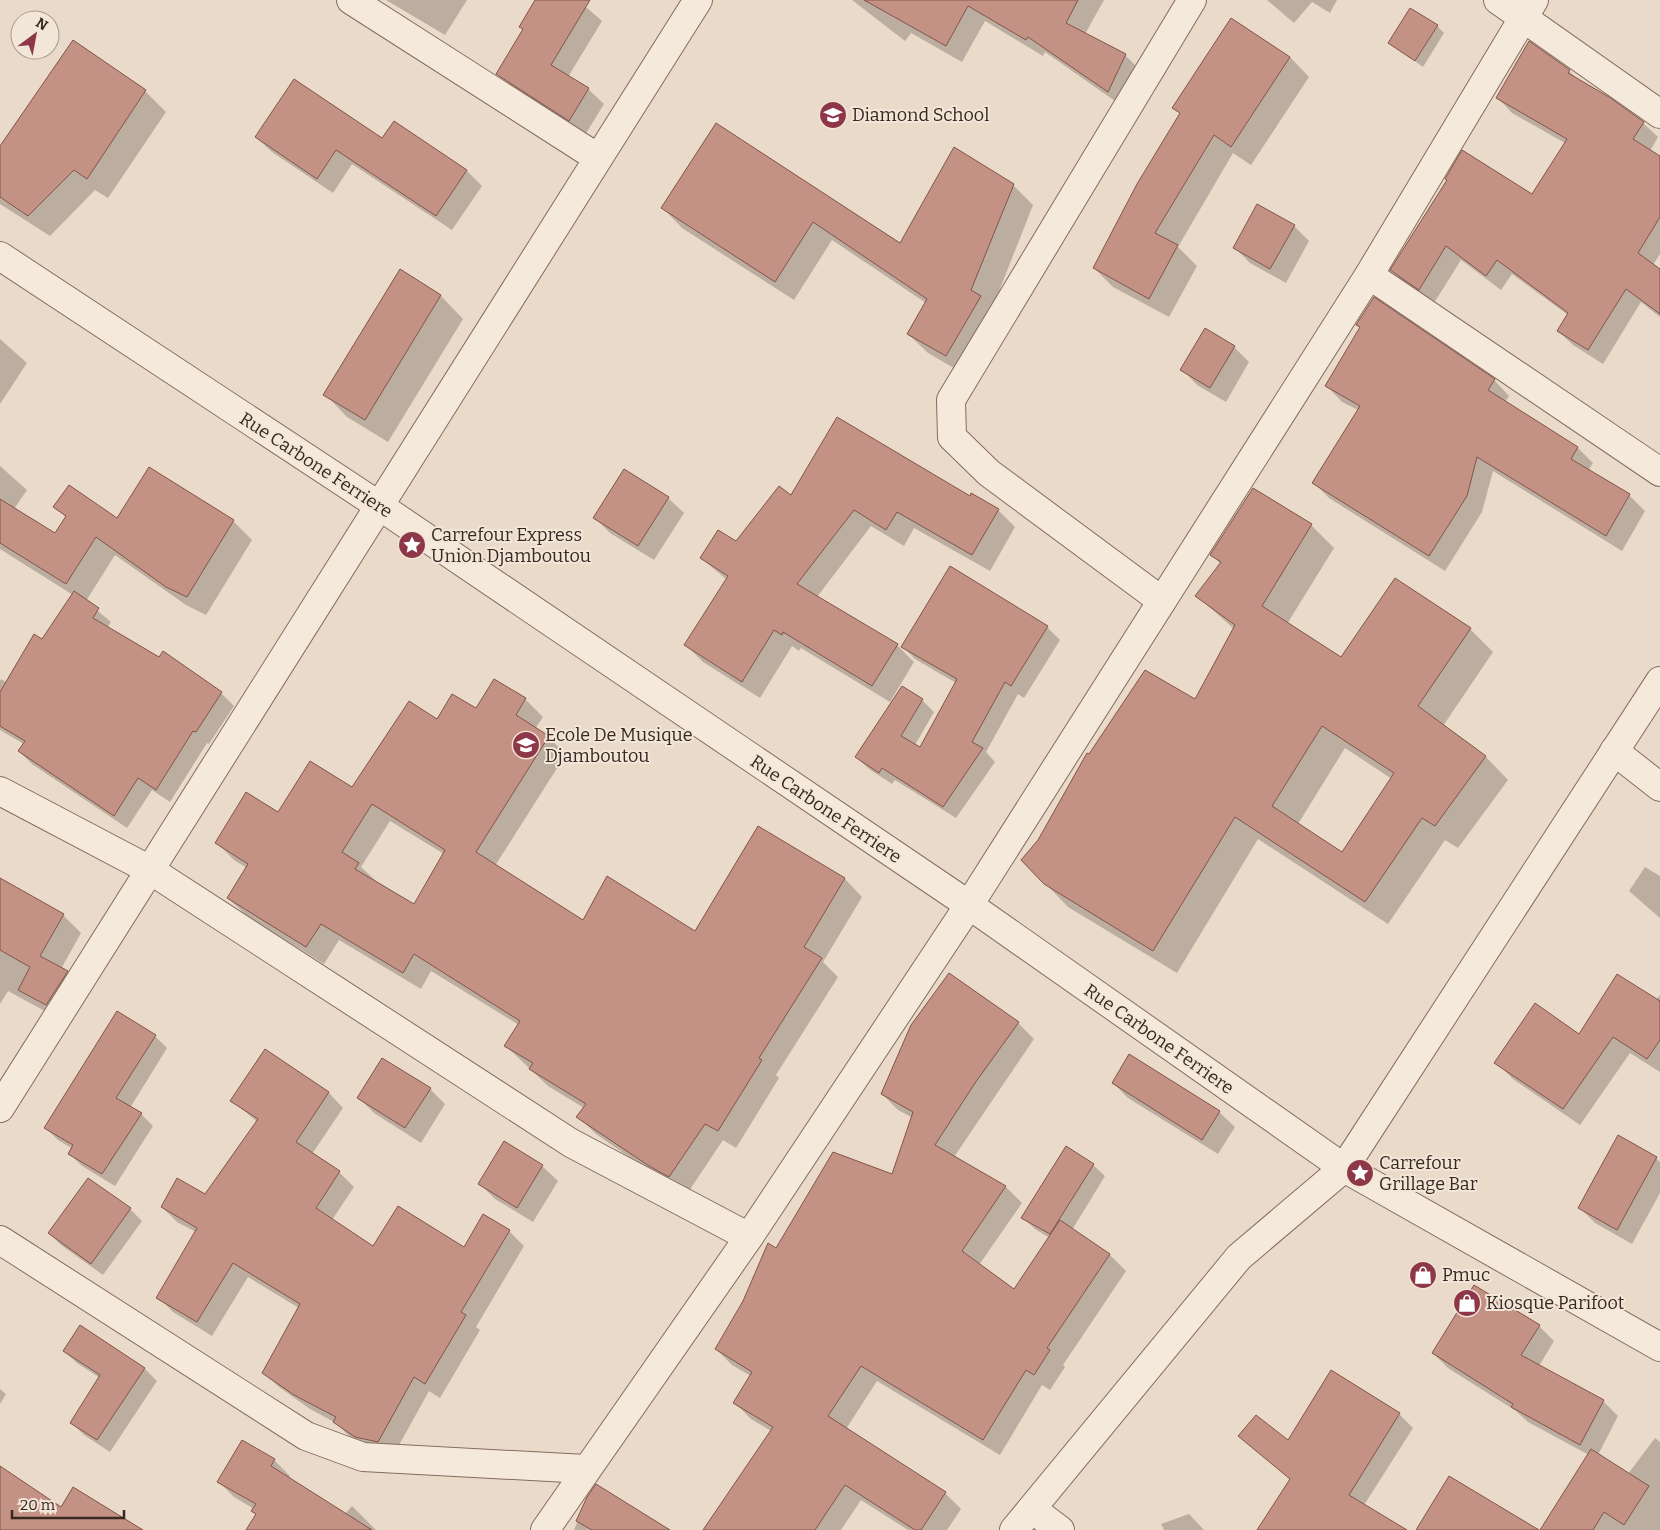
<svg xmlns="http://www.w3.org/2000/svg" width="1660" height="1530" viewBox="0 0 1660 1530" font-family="Bitter,serif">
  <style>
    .shadow { fill: #0003; fill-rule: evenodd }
    .building { fill: #c49284; stroke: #815449; fill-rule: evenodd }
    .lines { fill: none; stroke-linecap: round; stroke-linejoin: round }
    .street-casing { stroke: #846c60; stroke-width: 30 }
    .street { stroke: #f5e9dc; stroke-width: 28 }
    .labels { text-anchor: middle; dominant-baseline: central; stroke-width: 4; stroke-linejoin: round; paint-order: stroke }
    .poi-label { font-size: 18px; fill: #372822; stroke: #f2e6d8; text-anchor: start }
    .street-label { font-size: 18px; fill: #372822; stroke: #f2e6d8 }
  </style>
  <rect width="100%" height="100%" fill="#eadac9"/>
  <!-- shadow -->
  <g class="shadow">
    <path d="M386,0H467L445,35Z"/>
    <path d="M537,0H578L602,21L568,77L588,89L604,104L585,135L512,89L497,74L524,29Z"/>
    <path d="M852,0H1104L1085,34L1125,55L1142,72L1125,108L1045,52L1043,56L985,21L962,62L911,33L905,41Z"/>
    <path d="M1267,0H1337L1330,13L1312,2L1294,23Z"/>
    <path d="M1437,26L1444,33L1423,67L1390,43Z"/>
    <path d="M73,42L145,91L166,112L108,198L95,190L50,236L0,204V149Z"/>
    <path d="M1290,57L1309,77L1251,165L1233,153L1178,247L1197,266L1169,317L1113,287L1094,268L1181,114L1174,107Z"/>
    <path d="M1569,71L1581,82L1643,123L1658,137L1650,151L1660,158V254L1653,265L1660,270V317L1641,302L1603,364L1573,345L1558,331L1568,315L1512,274L1501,290L1461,260L1434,303L1406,285L1392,270L1532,195L1565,143L1512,113L1498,98Z"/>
    <path d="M717,124L901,244L1013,185L1033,205L966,375L928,353L908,334L926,303L832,240L794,300L682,228L663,208Z"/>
    <path d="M256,137L382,140L467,171L482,186L452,230L352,164L333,193L272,152Z"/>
    <path d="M1294,226L1309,241L1286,283L1250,263L1234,247Z"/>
    <path d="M400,271L441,296L463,319L388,442L347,417L325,394Z"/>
    <path d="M0,339L27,363L0,404Z"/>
    <path d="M1234,347L1249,362L1226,402L1197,385L1182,369Z"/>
    <path d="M1494,380L1509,396L1505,402L1578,448L1593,463L1588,471L1629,495L1645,511L1622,551L1493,471L1482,512L1445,571L1329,498L1313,482L1358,410L1342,402L1327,386Z"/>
    <path d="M0,466L27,490L14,509L55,535L67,518L55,507L117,519L233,521L252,540L206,615L186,605L115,555L86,601L111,622L107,628L221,693L234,706L209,744L207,743L170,802L152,790L127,828L32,764L19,751L24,744L0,730V681L1,679L7,683L43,641L73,595L0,549Z"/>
    <path d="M624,470L668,498L684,513L654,560L610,533L594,517Z"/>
    <path d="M792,497L970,498L998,510L1015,527L990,571L914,528L904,546L871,526L817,597L897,645L914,662L890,702L801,648L799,651L792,646L760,698L703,662L686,645L727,580L701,558L736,543Z"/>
    <path d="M1311,525L1334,548L1287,624L1341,658L1470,629L1493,652L1443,726L1486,757L1508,780L1458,848L1445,840L1388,924L1258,839L1177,973L1068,907L1045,883L1039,841L1089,756L1195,701L1234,629L1197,596L1221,564L1211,555ZM1345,748L1392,779L1343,854L1298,824Z"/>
    <path d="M951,567L1047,627L1060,640L1024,698L1018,694L986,752L995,762L956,818L895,780L892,784L869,769L856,757L922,700L934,712L915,745L921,748L956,683L915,659L903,647Z"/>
    <path d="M525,699L543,717L535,729L548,737L566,754L495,866L584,922L695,933L758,828L845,879L862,897L823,962L838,977L776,1075L779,1078L736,1148L723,1140L687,1194L668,1184L596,1134L578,1117L584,1108L548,1086L506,1046L519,1025L431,971L421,989L339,940L324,964L246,915L228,898L247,868L234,860L216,842L278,814L352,789L437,721ZM390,821L444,854L414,905L376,881L361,867Z"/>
    <path d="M1645,867L1660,876V918L1629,891Z"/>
    <path d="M0,880L63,915L81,933L61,969L85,990L65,1022L8,991L0,1004Z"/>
    <path d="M1660,995V1072L1630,1053L1580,1125L1513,1079L1496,1062L1580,1035L1656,1000Z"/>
    <path d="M1018,1023L1034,1039L954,1157L1006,1187L1022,1203L979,1265L1014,1291L1050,1238L1035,1229L1023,1218L1093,1165L1105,1176L1072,1230L1110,1255L1126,1271L1063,1365L1065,1367L1050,1390L1042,1385L1000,1455L877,1381L846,1429L945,1493L961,1509L947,1530H908L861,1500L841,1530H705L771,1431L751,1419L735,1403L751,1376L732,1365L716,1349L776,1250L893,1175L913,1118L898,1110L882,1094Z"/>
    <path d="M155,1036L167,1048L130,1108L141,1114L153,1126L115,1186L82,1166L70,1154L73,1149L58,1140L46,1128Z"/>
    <path d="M265,1050L329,1093L343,1108L312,1154L339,1172L354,1187L332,1220L373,1248H464L509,1231L524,1246L476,1327L480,1330L440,1398L429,1391L393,1456L371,1452L349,1436L336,1423L310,1409L279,1387L264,1373L299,1308L248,1277L212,1336L173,1312L158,1297L196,1232L177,1222L162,1207L205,1196L257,1122L232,1100Z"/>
    <path d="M1130,1056L1219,1112L1235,1127L1218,1154L1128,1098L1113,1083Z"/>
    <path d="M430,1089L445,1104L421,1143L374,1113L359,1098Z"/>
    <path d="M1656,1158L1660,1162V1193L1632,1244L1595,1223L1580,1208Z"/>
    <path d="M542,1166L558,1181L533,1222L495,1199L480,1184Z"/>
    <path d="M130,1209L142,1221L103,1275L61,1245L49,1233Z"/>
    <path d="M80,1326L145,1369L157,1381L110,1452L84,1435L72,1423L100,1378L77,1363L64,1351Z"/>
    <path d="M1539,1326L1554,1341L1539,1366L1603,1401L1618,1416L1598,1455L1628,1474L1655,1438L1660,1442V1530H1541L1589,1455L1528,1422L1516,1411L1448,1368L1433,1353Z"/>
    <path d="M0,1389L6,1394L0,1404Z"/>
    <path d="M1399,1414L1413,1428L1359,1513L1325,1508L1240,1436L1288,1442Z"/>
    <path d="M242,1442L274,1460L290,1476L288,1478L345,1514L352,1506L376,1530H248L257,1515L253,1511L254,1509L234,1497L219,1482Z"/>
    <path d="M588,1497L668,1530H574Z"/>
    <path d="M1189,1514L1204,1530H1164L1161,1524Z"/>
  </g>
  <!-- building -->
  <g class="building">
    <path d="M535,0H590L551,65L589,88L569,121L496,74L523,29L519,27Z"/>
    <path d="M864,0H1078L1066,23L1126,54L1108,92L1028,37L1026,40L968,6L946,46Z"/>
    <path d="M1410,8L1438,25L1415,61L1388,43Z"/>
    <path d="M1231,18L1290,57L1231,147L1214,135L1155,233L1178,245L1149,299L1093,268L1137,184L1180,113L1172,108Z"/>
    <path d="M73,40L146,90L87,179L74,170L28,216L0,197V146Z"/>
    <path d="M1529,41L1570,70L1568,73L1609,97L1644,122L1633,139L1660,156V217L1638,253L1660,269V314L1626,289L1588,350L1557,331L1568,313L1497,260L1486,276L1446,246L1419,290L1390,270L1447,180L1445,179L1462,150L1532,194L1567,139L1496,98Z"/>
    <path d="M294,79L382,138L394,121L467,170L436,216L336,150L317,179L255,137Z"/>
    <path d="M716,123L900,243L954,147L1014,184L971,290L981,296L946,356L907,334L927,299L813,222L775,282L661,208Z"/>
    <path d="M1257,204L1295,225L1270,269L1233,248Z"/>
    <path d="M400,269L441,295L365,420L323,395Z"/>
    <path d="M1374,297L1495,379L1488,390L1578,447L1571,459L1630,494L1606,536L1477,457L1467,496L1429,556L1312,483L1360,406L1325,386L1360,327L1356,325Z"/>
    <path d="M1205,328L1235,346L1210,388L1180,370Z"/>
    <path d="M837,417L970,496L971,493L999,509L972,555L897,512L886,530L854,510L797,584L898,644L872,686L783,632L782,635L774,630L742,682L684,645L728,576L700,558L718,530L736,541L779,486L791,495Z"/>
    <path d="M149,467L234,520L187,597L166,587L96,537L66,584L0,543V499L55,533L66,516L53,507L69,485L117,518Z"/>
    <path d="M624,469L669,497L638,546L593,518Z"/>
    <path d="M1253,488L1312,524L1262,606L1341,657L1395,578L1471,628L1418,706L1486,756L1435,826L1422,818L1365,902L1235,817L1153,951L1044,884L1021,860L1038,840L1087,753L1089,754L1145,670L1195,699L1235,625L1195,596L1221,562L1210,555ZM1322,726L1394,773L1342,852L1272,806Z"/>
    <path d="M950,566L1048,626L1011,686L1005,682L972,742L983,748L943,807L882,768L879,773L855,757L902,686L923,699L901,736L920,747L957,679L901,647Z"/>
    <path d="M74,591L99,608L93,618L159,657L163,651L222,692L196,732L193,731L156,790L138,778L114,816L18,751L25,741L0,726V692L34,634L42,639Z"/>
    <path d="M494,679L526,698L516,715L549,736L476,852L583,920L607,876L695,931L758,826L845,878L804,947L822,958L759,1058L762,1060L718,1131L705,1124L669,1177L649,1166L576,1117L586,1104L529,1069L533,1063L504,1046L520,1021L414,954L403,973L321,924L306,947L227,898L248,864L215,843L246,792L278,812L310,761L352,787L409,701L437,719L452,694L476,708ZM372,804L445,850L414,904L355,869L359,863L342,852Z"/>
    <path d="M0,878L64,914L40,956L68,971L46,1005L18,990L30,967L0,950Z"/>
    <path d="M949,973L1019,1022L975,1083L935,1145L1006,1186L962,1251L1014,1289L1060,1220L1110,1254L1047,1348L1050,1350L1034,1375L1026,1370L983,1440L861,1366L828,1416L946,1492L921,1530H915L845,1485L815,1530H703L773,1427L733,1403L752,1372L715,1349L743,1301L768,1243L776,1248L833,1152L892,1174L913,1112L881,1094L911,1025Z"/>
    <path d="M1617,974L1660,1001V1040L1647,1059L1613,1037L1563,1109L1494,1063L1535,1003L1579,1034Z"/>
    <path d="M117,1011L156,1035L116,1098L142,1113L102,1174L68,1154L73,1145L44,1128Z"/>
    <path d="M265,1049L329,1092L296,1142L340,1171L316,1208L373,1246L398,1206L464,1247L483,1214L510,1230L461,1312L466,1315L425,1384L414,1377L378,1442L355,1437L333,1422L336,1417L294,1395L262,1373L300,1304L233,1263L197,1322L156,1298L197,1228L161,1207L177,1178L205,1194L258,1119L230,1101Z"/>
    <path d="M1129,1054L1220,1111L1202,1140L1112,1083Z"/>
    <path d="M382,1058L431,1088L405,1128L357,1098Z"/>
    <path d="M1618,1135L1657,1157L1617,1230L1578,1208Z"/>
    <path d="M504,1141L543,1165L517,1208L478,1184Z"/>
    <path d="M1066,1146L1094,1164L1050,1234L1021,1218Z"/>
    <path d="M88,1178L131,1208L91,1264L48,1233Z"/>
    <path d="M1474,1285L1540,1325L1521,1355L1604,1400L1580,1445L1511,1407L1513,1404L1432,1353Z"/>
    <path d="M80,1325L145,1368L97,1440L70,1423L100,1375L63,1351Z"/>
    <path d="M1331,1370L1400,1413L1349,1495L1407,1530H1257L1290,1479L1238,1436L1256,1415L1288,1440Z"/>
    <path d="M242,1440L275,1459L271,1466L372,1530H246L256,1514L251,1511L256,1504L217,1482Z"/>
    <path d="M1591,1449L1649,1486L1624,1525L1604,1512L1593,1530H1540Z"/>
    <path d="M0,1466L61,1507L73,1487L143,1530H0Z"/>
    <path d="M1449,1476L1539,1530H1416Z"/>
    <path d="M596,1484L670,1530H592L576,1521L587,1497Z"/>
  </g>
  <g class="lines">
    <!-- street casing -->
    <g class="street-casing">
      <g id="street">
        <path d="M351,0L598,158"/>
        <path d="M1498,0L1660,114"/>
        <path d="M0,256L378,505L969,905L1344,1168L1660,1347"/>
        <path d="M1369,275L1660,472"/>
        <path d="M1162,601L989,473L952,437L951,400L1192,0"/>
        <path d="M1614,751L1660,787"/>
        <path d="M0,791L150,870L571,1143L749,1237"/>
        <path d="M0,1108L698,0"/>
        <path d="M0,1240L306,1436L363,1457L586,1469"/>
        <path d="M1032,1509L1060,1530"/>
        <path d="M545,1530L749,1237L969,905L1369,275L1534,0"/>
        <path d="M1014,1530L1239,1257L1344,1168L1660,681"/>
      </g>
    </g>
    <!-- street -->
    <use href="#street" class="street"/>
  </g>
  <!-- icons -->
  <defs>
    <g id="school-disc" transform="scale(1.4375)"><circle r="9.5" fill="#8d3748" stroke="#f2e6d8"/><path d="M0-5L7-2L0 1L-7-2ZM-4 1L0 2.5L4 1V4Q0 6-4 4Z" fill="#fff"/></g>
    <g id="sight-disc" transform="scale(1.4375)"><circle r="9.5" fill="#8d3748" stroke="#f2e6d8"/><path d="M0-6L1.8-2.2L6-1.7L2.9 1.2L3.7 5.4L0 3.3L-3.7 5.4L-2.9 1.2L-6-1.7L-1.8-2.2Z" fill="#fff"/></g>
    <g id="university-disc" transform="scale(1.4375)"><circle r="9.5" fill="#8d3748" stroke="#f2e6d8"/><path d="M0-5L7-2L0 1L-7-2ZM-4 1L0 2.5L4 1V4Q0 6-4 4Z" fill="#fff"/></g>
    <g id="shop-disc" transform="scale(1.4375)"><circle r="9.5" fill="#8d3748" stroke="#f2e6d8"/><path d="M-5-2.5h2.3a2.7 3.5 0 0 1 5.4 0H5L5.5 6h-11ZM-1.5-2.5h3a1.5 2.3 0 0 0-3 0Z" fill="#fff"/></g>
  </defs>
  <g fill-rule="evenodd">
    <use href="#school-disc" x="833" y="115"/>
    <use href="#sight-disc" x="412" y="545"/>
    <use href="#university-disc" x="526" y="745"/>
    <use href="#sight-disc" x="1360" y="1173"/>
    <use href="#shop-disc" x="1423" y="1275"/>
    <use href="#shop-disc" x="1467" y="1303"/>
  </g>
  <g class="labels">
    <!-- poi labels -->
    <g class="poi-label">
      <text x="852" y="115">Diamond School</text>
      <text x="431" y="535">Carrefour Express<tspan x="431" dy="21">Union Djamboutou</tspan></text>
      <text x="545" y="735">Ecole De Musique<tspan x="545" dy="21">Djamboutou</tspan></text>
      <text x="1379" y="1163">Carrefour<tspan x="1379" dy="21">Grillage Bar</tspan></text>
      <text x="1442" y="1275">Pmuc</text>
      <text x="1486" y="1303">Kiosque Parifoot</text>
    </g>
    <!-- street labels -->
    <g class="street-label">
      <text transform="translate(316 465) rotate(33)">Rue Carbone Ferriere</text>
      <text transform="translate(826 809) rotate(34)">Rue Carbone Ferriere</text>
      <text transform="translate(1159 1039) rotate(35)">Rue Carbone Ferriere</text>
    </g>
  </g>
  <!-- north arrow -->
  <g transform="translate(35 35) rotate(32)"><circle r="24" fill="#f2e6d8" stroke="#a79a8f"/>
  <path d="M0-4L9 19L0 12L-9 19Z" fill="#8d3748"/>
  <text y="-8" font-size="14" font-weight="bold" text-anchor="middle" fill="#372822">N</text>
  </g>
  <!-- scale -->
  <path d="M12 1510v8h112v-8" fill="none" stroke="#372822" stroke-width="2.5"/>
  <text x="20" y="1510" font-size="15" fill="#372822" stroke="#f2e6d8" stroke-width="4" paint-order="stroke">20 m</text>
</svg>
